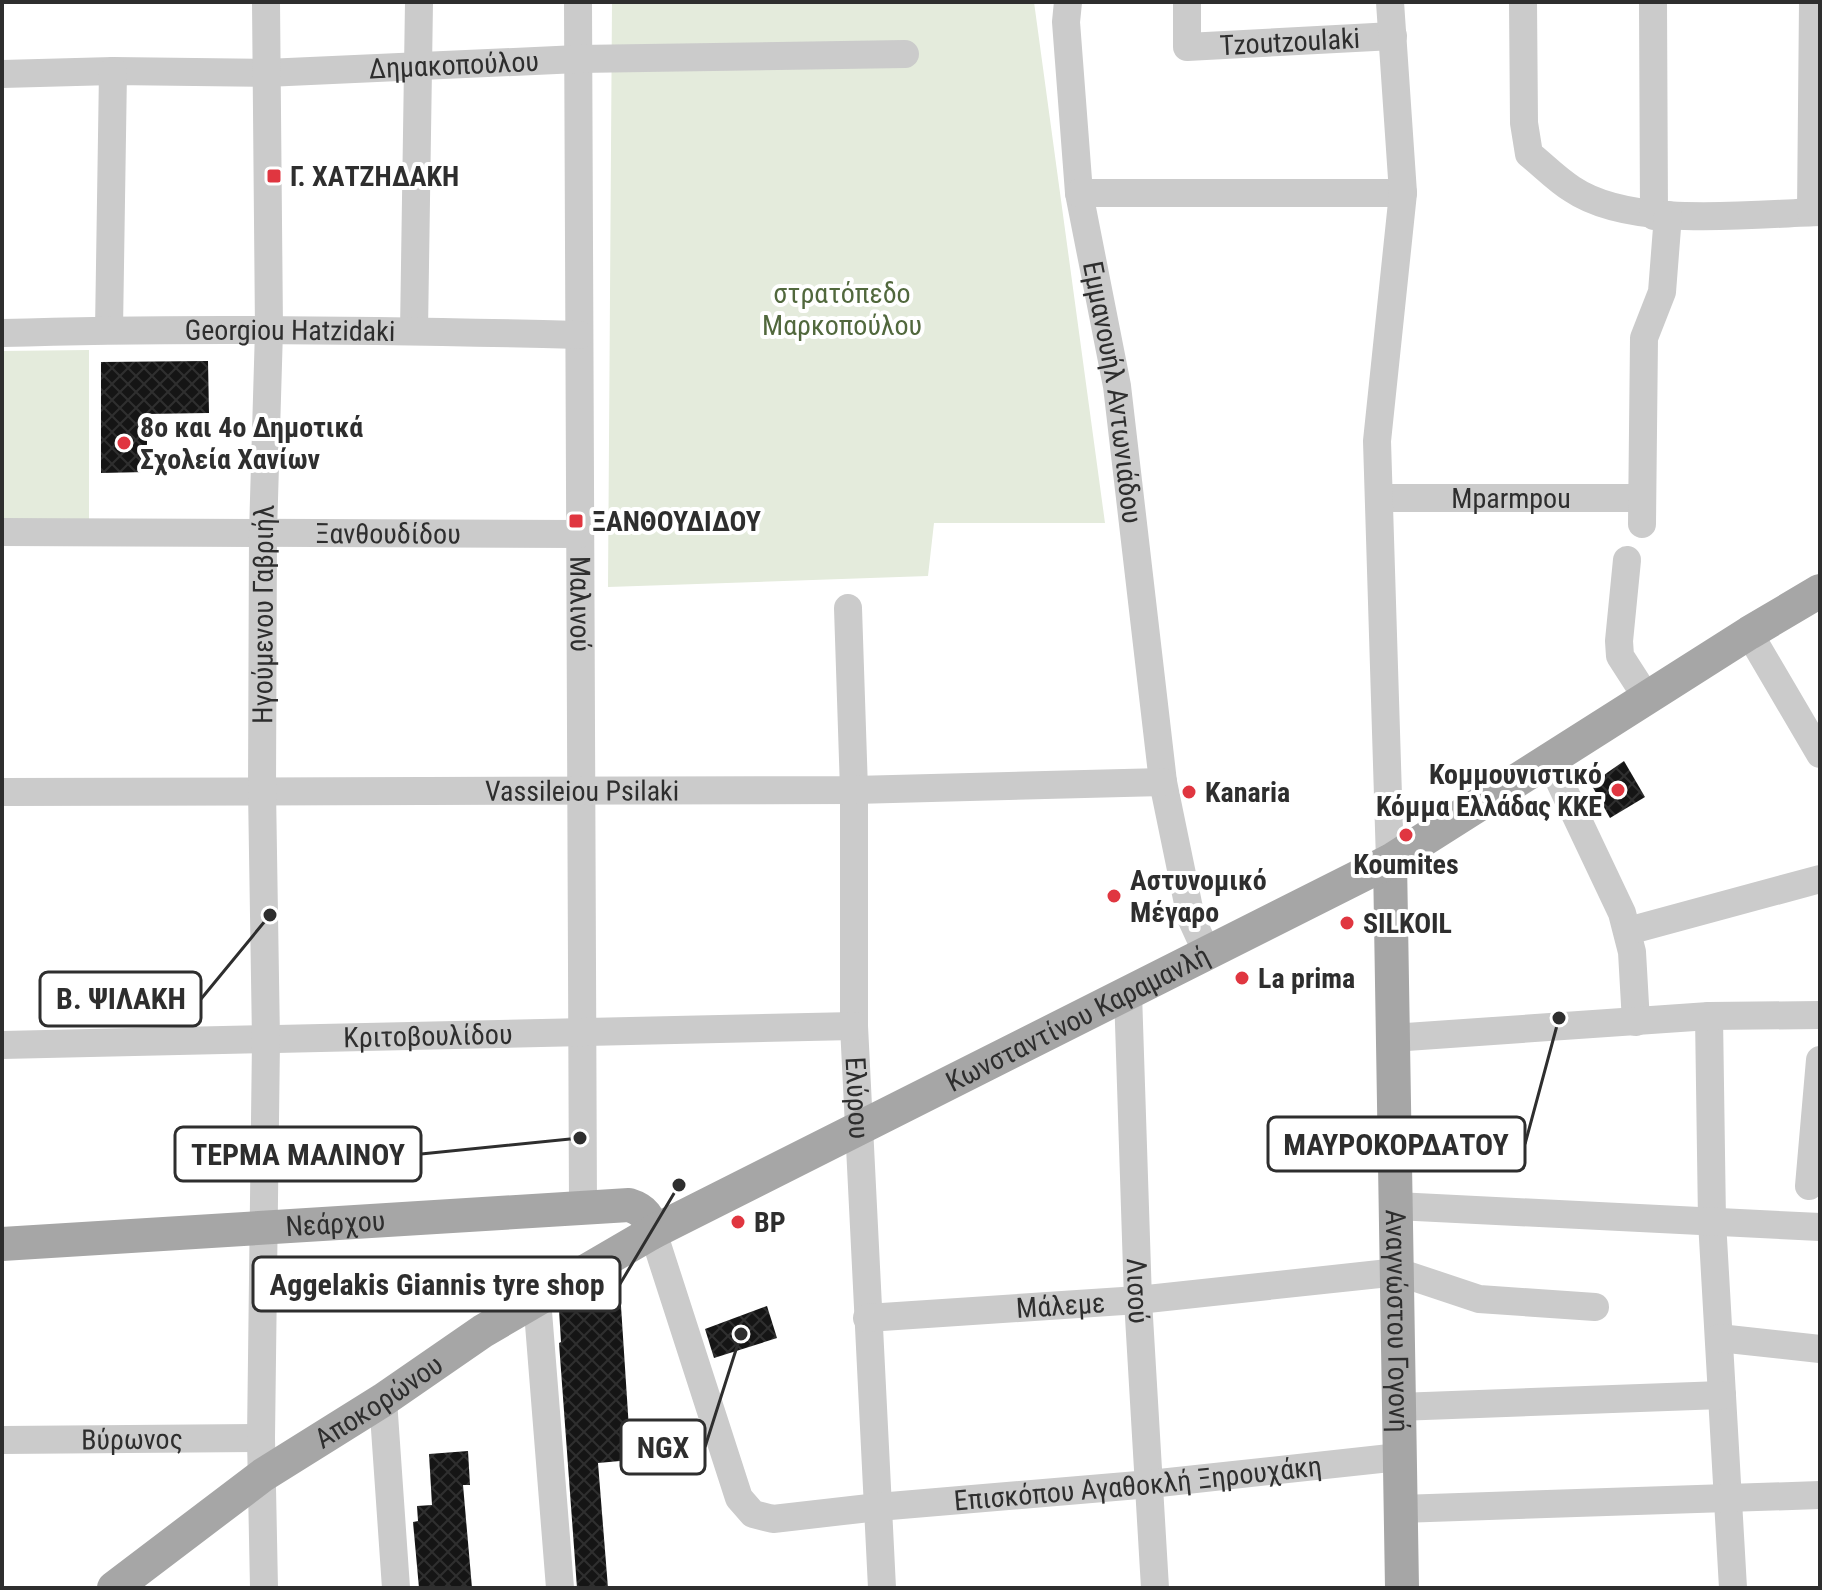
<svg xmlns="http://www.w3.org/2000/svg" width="1822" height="1590" viewBox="0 0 1822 1590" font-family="'Roboto Condensed',sans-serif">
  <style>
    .park { fill: #e4ebdc }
    .building { fill: url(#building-cross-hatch) }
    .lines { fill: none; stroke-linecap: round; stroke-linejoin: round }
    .minor { stroke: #cbcbcb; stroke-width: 28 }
    .major { stroke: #a6a6a6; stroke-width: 34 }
    .poi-dot { fill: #e03640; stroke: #fff; stroke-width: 3 }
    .labels { text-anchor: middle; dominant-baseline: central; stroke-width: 8; stroke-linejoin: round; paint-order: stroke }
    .street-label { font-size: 28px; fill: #2e2e2e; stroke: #fff }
    .poi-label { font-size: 28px; font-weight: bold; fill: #2e2e2e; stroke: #fff; text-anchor: start }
    .park-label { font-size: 28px; fill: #51683d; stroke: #fff }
    .leader { fill: none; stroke: #2e2e2e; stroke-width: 3 }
    .callout-dot { fill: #2e2e2e; stroke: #fff; stroke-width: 3 }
    .callout { fill: #fff; stroke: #2e2e2e; stroke-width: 3 }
    .callout-label { font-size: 30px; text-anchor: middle; font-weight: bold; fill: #2e2e2e }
  </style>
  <defs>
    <pattern id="building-cross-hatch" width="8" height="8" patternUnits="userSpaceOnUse" patternTransform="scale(2)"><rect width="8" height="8" fill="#151515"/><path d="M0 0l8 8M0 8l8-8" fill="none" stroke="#2f2f2f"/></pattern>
  </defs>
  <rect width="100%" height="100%" fill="#fff"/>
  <!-- park -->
  <g class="park">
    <path d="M612,2H1034L1105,523H934L928,576L608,587Z"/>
    <path d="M89,350V519L2,520V351Z"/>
  </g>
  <!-- building -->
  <g class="building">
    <path d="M208,361L209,413L147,414V472L101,473V362Z"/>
    <path d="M1624,761L1645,797L1610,818L1591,784Z"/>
    <path d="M572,1302H574L575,1309L621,1306L631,1460L598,1463L608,1588H577L559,1343L561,1342L559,1310Z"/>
    <path d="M767,1306L777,1338L714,1358L705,1329Z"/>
    <path d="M468,1451L470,1485H463L472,1588H419L413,1522L418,1521L417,1506L432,1505L429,1454Z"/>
  </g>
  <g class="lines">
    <!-- minor -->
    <g class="minor">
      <path id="s1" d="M578,2L583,1208"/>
      <path id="s2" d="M1068,2L1066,22L1079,193L1117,386L1163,782L1191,918L1207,953"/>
      <path id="s3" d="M1187,2V47L1393,36"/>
      <path d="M1523,2L1524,123L1529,154C1543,165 1556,179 1572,189C1631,229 1750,214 1820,212"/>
      <path d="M1653,2L1654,216"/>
      <path id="s4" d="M2,74L113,71L266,73L578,59L905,54"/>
      <path d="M1079,193H1403"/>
      <path d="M1811,212L1813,2"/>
      <path d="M109,330L113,71"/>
      <path d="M414,331L419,2"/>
      <path id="s5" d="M2,333C194,327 387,330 579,335"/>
      <path id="s6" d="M1379,498H1642"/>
      <path d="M1642,524L1644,338L1662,292L1668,215"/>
      <path id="s7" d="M2,532L580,534"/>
      <path d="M1627,560L1619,641L1620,656L1647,698"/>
      <path id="s8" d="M848,608L854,790V1026L882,1588"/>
      <path d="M1749,633L1820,754"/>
      <path d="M1550,761L1622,913L1632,952L1636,1022"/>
      <path id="s9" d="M2,792L854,790L1163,782"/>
      <path d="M1390,861L1377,441L1403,193L1390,2"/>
      <path d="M1628,931L1820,879"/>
      <path id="s10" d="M1128,993L1138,1300L1155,1588"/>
      <path d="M1709,1016L1712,1221L1733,1588"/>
      <path d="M1392,1038L1709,1016L1820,1015"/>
      <path id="s11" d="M2,1045L854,1026"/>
      <path d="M1809,1186L1820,1060"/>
      <path d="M1396,1206L1820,1227"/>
      <path id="s12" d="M653,1232L739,1498L753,1514L773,1519L878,1507L1150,1484L1399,1457"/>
      <path d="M537,1299L560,1588"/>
      <path id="s13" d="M867,1318L1138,1300L1398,1272L1479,1299L1595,1307"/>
      <path d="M1719,1338L1820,1349"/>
      <path d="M383,1400L396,1588"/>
      <path d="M1398,1407L1722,1395"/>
      <path id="s14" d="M2,1440L261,1438"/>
      <path d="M1400,1509L1820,1495"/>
      <path id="s15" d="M264,1588L261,1438L266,1040L262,790L263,533L269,330L266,2"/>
    </g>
    <!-- major -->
    <g class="major">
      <path id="s16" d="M1390,861L1402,1588"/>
      <path id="s17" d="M2,1244L629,1205C645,1210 648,1217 653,1232"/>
      <path id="s18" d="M114,1588L263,1475L383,1400L483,1331L653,1232L1390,861L1749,633L1820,591"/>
    </g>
  </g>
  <!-- markers -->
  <g class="poi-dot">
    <rect x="266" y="168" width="16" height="16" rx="4"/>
    <circle cx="124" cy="443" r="8"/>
    <rect x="568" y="513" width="16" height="16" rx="4"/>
    <circle cx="1618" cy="790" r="8"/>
    <circle cx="1189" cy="792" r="8"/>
    <circle cx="1406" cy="835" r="8"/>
    <circle cx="1114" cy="896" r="8"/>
    <circle cx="1347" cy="923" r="8"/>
    <circle cx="1242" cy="978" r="8"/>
    <circle cx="738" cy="1222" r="8"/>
  </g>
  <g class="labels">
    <!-- street labels -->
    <g class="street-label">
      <text stroke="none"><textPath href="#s3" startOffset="148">Tzoutzoulaki</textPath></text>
      <text stroke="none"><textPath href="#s4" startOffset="452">Δημακοπούλου</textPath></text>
      <text stroke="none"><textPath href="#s5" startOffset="288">Georgiou Hatzidaki</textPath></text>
      <text stroke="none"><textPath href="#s2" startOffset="394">Εμμανουήλ Αντωνιάδου</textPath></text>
      <text stroke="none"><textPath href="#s6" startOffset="132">Mparmpou</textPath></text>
      <text stroke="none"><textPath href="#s7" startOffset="386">Ξανθουδίδου</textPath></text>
      <text stroke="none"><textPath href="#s1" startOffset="602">Μαλινού</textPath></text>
      <text stroke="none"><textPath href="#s15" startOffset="974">Ηγούμενου Γαβριήλ</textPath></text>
      <text stroke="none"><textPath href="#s9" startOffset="580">Vassileiou Psilaki</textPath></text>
      <text stroke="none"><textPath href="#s18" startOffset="1122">Κωνσταντίνου Καραμανλή</textPath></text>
      <text stroke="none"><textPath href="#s11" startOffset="426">Κριτοβουλίδου</textPath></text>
      <text stroke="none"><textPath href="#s8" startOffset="490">Ελύρου</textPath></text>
      <text stroke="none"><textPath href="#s17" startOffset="334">Νεάρχου</textPath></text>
      <text stroke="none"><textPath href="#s10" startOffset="298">Λισού</textPath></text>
      <text stroke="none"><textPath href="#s13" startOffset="194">Μάλεμε</textPath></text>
      <text stroke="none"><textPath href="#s16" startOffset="460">Αναγνώστου Γογονή</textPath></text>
      <text stroke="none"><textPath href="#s18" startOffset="324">Αποκορώνου</textPath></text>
      <text stroke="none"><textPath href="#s14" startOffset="130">Βύρωνος</textPath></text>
      <text stroke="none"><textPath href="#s12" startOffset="688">Επισκόπου Αγαθοκλή Ξηρουχάκη</textPath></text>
    </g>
    <!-- poi labels -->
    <g class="poi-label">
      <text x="290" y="176">Γ. ΧΑΤΖΗΔΑΚΗ</text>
      <text x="140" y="427">8ο και 4ο Δημοτικά<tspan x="140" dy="32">Σχολεία Χανίων</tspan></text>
      <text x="592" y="521">ΞΑΝΘΟΥΔΙΔΟΥ</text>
      <text x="1602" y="774" text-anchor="end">Κομμουνιστικό<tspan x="1602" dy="32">Κόμμα Ελλάδας ΚΚΕ</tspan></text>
      <text x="1205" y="792">Kanaria</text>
      <text x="1406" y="864" text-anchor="middle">Koumites</text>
      <text x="1130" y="880">Αστυνομικό<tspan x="1130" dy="32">Μέγαρο</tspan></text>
      <text x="1363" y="923">SILKOIL</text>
      <text x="1258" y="978">La prima</text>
      <text x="754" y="1222">BP</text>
    </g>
    <!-- park labels -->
    <g class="park-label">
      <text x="842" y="293">στρατόπεδο<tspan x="842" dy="32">Μαρκοπούλου</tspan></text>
    </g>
  </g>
  <!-- callouts -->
  <path class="leader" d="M270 915L201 999M1559 1018L1525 1144M580 1138L421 1154M679 1185L620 1284M741 1334L705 1447"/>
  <g class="callout-dot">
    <circle cx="270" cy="915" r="8"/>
    <circle cx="1559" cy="1018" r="8"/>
    <circle cx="580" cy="1138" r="8"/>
    <circle cx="679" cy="1185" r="8"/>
    <circle cx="741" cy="1334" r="8"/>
  </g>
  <g class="callout">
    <rect x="40" y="972" width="161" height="54" rx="8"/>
    <rect x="1268" y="1117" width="257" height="54" rx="8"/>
    <rect x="175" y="1127" width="246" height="54" rx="8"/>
    <rect x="253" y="1257" width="367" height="54" rx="8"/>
    <rect x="621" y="1420" width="84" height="54" rx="8"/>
  </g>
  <g class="callout-label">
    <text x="121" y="1009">Β. ΨΙΛΑΚΗ</text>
    <text x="1396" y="1155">ΜΑΥΡΟΚΟΡΔΑΤΟΥ</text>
    <text x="298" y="1165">ΤΕΡΜΑ ΜΑΛΙΝΟΥ</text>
    <text x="437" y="1295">Aggelakis Giannis tyre shop</text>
    <text x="663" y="1458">NGX</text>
  </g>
  <!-- border -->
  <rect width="1822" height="1590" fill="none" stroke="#2e2e2e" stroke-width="8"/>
</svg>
